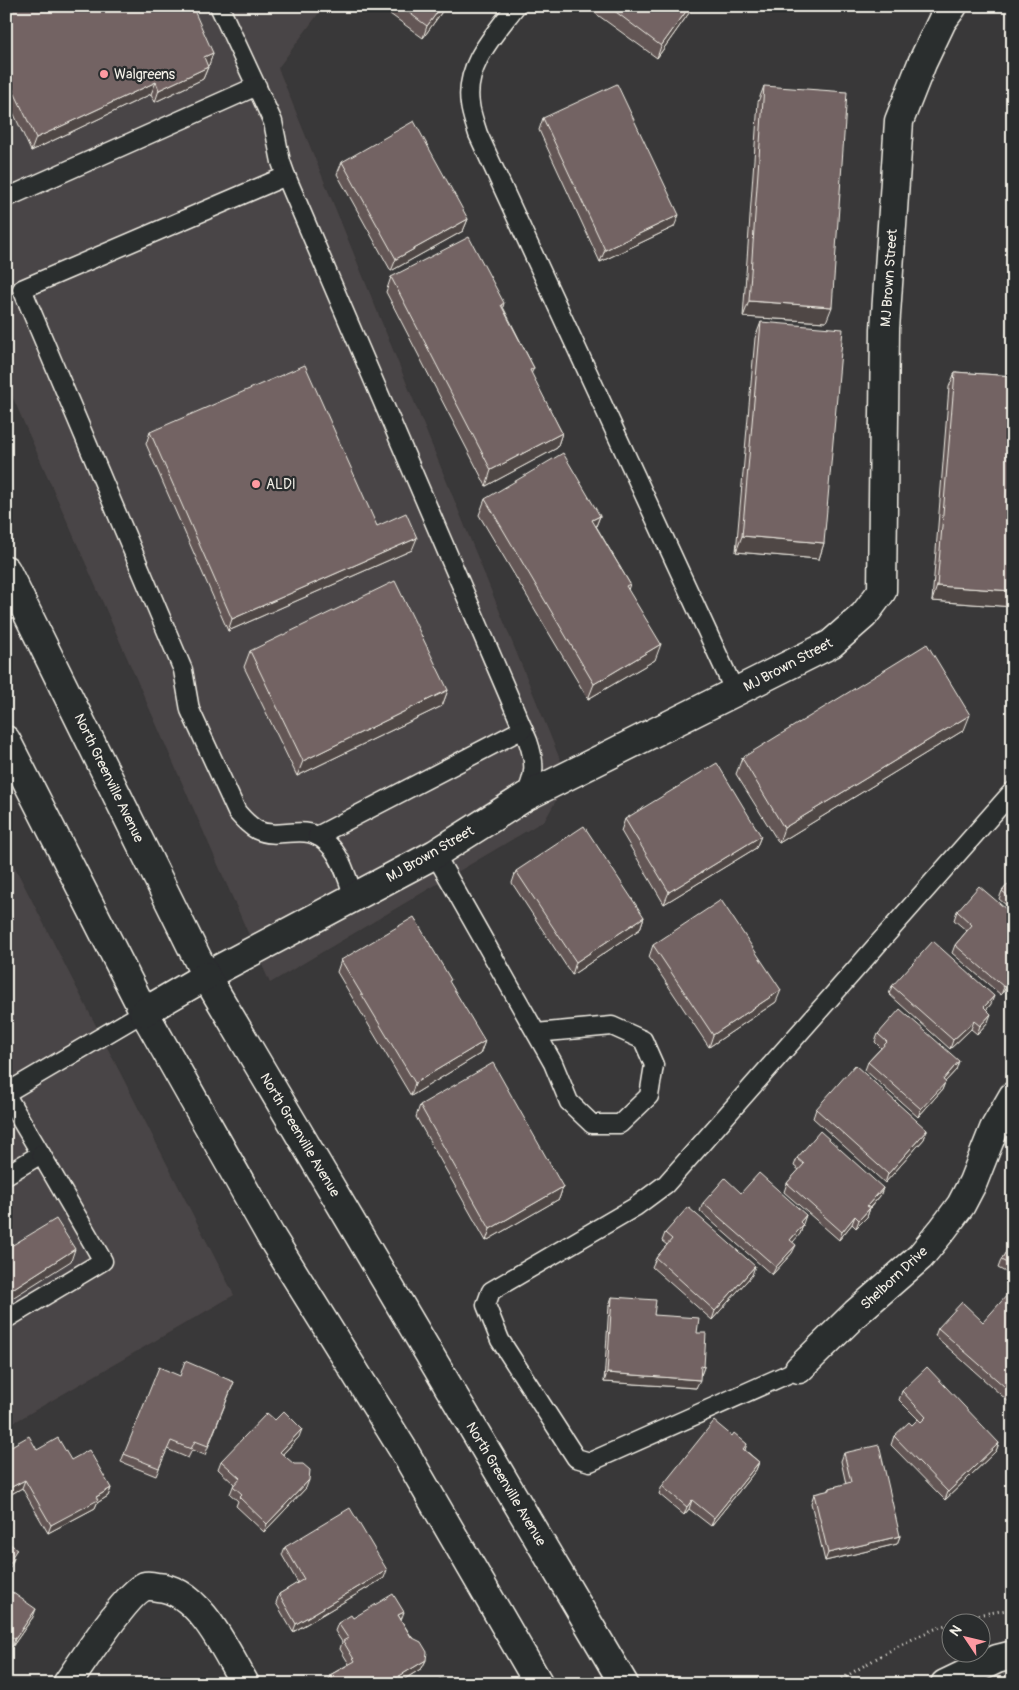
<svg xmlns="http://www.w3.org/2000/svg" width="1019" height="1690" viewBox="0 0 1019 1690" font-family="Pangolin,sans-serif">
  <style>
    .built { fill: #4a4546 }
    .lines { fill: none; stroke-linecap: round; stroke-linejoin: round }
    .lane-casing { stroke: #f4f1e8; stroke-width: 21 }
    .street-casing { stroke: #f4f1e8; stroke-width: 31 }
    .secondary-casing { stroke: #f4f1e8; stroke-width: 31 }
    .path { stroke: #f4f1e8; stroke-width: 3; stroke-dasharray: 1 4; stroke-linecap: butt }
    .lane { stroke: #2a2d2e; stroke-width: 18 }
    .street { stroke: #2a2d2e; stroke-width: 28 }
    .secondary { stroke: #2a2d2e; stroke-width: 28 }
    .wall { fill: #635655; stroke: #f4f1e8 }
    .shaded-wall { fill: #504645; stroke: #f4f1e8 }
    .building { fill: #736463; stroke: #f4f1e8 }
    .poi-dot { fill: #ff9aa2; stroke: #2a2d2e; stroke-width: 2 }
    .labels { text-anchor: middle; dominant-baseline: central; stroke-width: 4.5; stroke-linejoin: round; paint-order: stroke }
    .poi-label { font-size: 14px; fill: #f4f1e8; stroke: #2a2d2e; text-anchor: start }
    .street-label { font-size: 14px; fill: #f4f1e8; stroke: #2a2d2e }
  </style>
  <rect width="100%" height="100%" fill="#393839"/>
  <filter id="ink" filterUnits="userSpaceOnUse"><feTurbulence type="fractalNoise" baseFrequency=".02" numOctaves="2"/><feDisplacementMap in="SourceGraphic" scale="10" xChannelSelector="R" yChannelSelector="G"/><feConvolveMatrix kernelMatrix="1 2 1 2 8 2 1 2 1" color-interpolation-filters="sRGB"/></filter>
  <g filter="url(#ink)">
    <!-- built -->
    <g class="built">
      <path d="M6,6H324L278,68L568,779L545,820L270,983L6,382Z"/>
      <path d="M6,850L234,1295L6,1427Z"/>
    </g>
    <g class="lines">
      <!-- lane casing -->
      <g class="lane-casing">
        <g id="lane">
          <path d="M219,6L273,122L281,162L286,176L528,741C536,764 535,775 525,797"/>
          <path d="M516,6C494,35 464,66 470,104C471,114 475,124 478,134L735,692"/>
          <path d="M286,176L22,289L183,670L190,710L237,812C243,819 248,825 257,830C282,842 308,818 332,848C343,861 348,881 354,897"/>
          <path d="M6,198L257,86"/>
          <path d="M317,836L523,729"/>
          <path d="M435,854L553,1063L569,1102L592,1124H620L649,1096L654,1065L643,1040L612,1026L536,1033"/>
          <path d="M6,1093L144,1012"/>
          <path d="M6,1095L41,1154L6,1175"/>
          <path d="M6,1319L103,1261L41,1154"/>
          <path d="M799,1369L590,1462L576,1458L500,1340L486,1305L491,1291L635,1207L666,1184L1013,791"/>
        </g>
      </g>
      <!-- street casing -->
      <g class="street-casing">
        <g id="street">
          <path d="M206,976L435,854L525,797L831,644L864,615L882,591L885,329L899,121L922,63L942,21L953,6"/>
          <path d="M799,1369L856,1313L920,1257L943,1229L961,1205L973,1182L994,1129L1013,1096"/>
          <path d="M67,1684C81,1664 126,1594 145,1586C148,1585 153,1586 157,1587C199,1589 226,1651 245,1684"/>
          <path d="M945,1684L997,1659L1013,1655"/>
        </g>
      </g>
      <!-- secondary casing -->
      <g class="secondary-casing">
        <g id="secondary">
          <path d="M6,570L206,976L624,1684"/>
          <path d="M6,740L144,1012L270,1235L404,1451L539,1684"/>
          <path d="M144,1012L206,976"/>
        </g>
      </g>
      <!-- path -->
      <g class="path">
        <path d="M954,1622L983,1614L1013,1609"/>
        <path d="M833,1684C871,1662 910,1636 952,1623"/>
      </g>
      <!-- lane -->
      <use href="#lane" class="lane"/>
      <!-- street -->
      <use href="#street" class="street"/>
      <!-- secondary -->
      <use href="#secondary" class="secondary"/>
    </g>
    <!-- wall -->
    <g class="wall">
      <path d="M6,6L213,53L209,65L207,66L208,67L203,79L155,102L151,94L31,151L6,97Z"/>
      <path d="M379,6H446L423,38Z"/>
      <path d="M589,6H694L657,58L588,8Z"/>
      <path d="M866,6H878L874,12Z"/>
      <path d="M764,86L826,322L743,317L758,102Z"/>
      <path d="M543,118L674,227L600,262L539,130Z"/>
      <path d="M342,162L468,219L463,231L391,271L337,174Z"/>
      <path d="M391,277L504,303L503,307L534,368L531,374L562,433L557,448L486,486L386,292Z"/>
      <path d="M761,322L824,543L819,559L736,552L755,338Z"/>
      <path d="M955,372L1013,376V607L932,601L949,387Z"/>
      <path d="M150,432L377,526L412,550L228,631L146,444Z"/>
      <path d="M485,499L600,516L596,526L630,584L628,590L655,660L588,699L479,515Z"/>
      <path d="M250,651L448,690L442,706L297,776L244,667Z"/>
      <path d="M964,730L779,843L736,774L742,758Z"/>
      <path d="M625,819L761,836L756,848L664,904L621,831Z"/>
      <path d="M516,871L644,917L640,929L572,975L512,883Z"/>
      <path d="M1013,879V911L999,899L1002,891Z"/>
      <path d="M957,911L1013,915V987L1009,992L1005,989L1001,995L952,953L955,945L967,931L954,920Z"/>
      <path d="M653,945L776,1002L709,1047L649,957Z"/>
      <path d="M341,960L485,1041L480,1054L411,1096L337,972Z"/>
      <path d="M892,986L991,1004L986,1010L988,1022L977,1034L971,1029L950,1049L889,994Z"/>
      <path d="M878,1034L956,1070L945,1082L942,1090L918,1117L865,1070L868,1062L881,1048L875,1042Z"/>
      <path d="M420,1105L563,1187L559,1199L486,1241L416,1117Z"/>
      <path d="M816,1109L927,1130L924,1139L885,1183L813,1118Z"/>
      <path d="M797,1158L883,1188L880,1196L870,1208L867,1217L856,1228L852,1224L839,1240L784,1192L787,1183L799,1170L794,1166Z"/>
      <path d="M741,1193L806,1215L802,1224L803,1225L800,1234L792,1242V1253L772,1275L700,1211L703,1203Z"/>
      <path d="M665,1233L752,1275L712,1320L652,1267L656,1258L667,1245L662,1241Z"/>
      <path d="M1013,1240V1276L998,1268L1001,1260Z"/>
      <path d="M612,1297L697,1333L704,1367L701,1375H700L696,1388L604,1382L609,1305Z"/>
      <path d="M1013,1299V1399L1010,1403L935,1336L938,1328L983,1322Z"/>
      <path d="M180,1376L234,1382L205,1455L192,1450L188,1458L167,1449L156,1476L121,1462L124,1454Z"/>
      <path d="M902,1391L999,1443L996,1451L945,1500L891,1445L894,1436L912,1425L918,1419L899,1400Z"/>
      <path d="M275,1420L299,1437L283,1454L306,1488L264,1532L236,1506L238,1501L230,1494L234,1484L218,1469L221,1461Z"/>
      <path d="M732,1436L747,1444L745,1450L759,1462L756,1470L711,1526L689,1509L684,1515L659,1494L662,1486Z"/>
      <path d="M6,1449L37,1450L71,1460L111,1488L108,1496L97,1503L95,1508L48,1533L22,1488L6,1497Z"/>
      <path d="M844,1453L900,1536L897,1544L825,1561L811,1503L814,1494L828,1491L830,1488L846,1484L841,1461Z"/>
      <path d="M285,1547L384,1578L293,1632L276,1603L279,1594L298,1583L282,1555Z"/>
      <path d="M6,1588L33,1617L12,1647L6,1643Z"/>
      <path d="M353,1618L401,1620L426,1660L422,1668L397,1684H328L330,1675L349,1664L340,1649L342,1642L335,1631L338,1623Z"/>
    </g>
    <!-- shaded-wall -->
    <g class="shaded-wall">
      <path d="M442,6H446L423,38L427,26Z"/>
      <path d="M690,6H694L657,58L661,46Z"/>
      <path d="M213,53L209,65L199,70L204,57Z"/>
      <path d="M208,67L203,79L155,102L159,90Z"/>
      <path d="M156,82L151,94L31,151L36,138Z"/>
      <path d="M679,215L674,227L600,262L605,250Z"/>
      <path d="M468,219L463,231L391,271L396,259Z"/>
      <path d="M749,301L832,307L826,322L743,317Z"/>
      <path d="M562,433L557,448L486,486L491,470Z"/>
      <path d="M600,516L594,531L592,520Z"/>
      <path d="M742,536L824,543L819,559L736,552Z"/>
      <path d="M417,538L412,550L228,631L232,619Z"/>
      <path d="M937,586L1013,591V607L932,601Z"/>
      <path d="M661,644L655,660L588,699L594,684Z"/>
      <path d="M448,690L442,706L297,776L303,761Z"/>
      <path d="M970,715L964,730L779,843L784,828Z"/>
      <path d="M761,836L756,848L664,904L669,892Z"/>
      <path d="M644,917L640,929L572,975L576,962Z"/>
      <path d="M1008,981L1005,989L1001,995L1004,987Z"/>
      <path d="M1013,982V987L1009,992L1012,984Z"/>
      <path d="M781,990L776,1002L709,1047L713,1035Z"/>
      <path d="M994,996L991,1004L981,1016L984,1007Z"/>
      <path d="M991,1014L988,1022L977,1034L980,1026Z"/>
      <path d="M974,1021L971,1029L950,1049L953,1040Z"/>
      <path d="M485,1041L480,1054L411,1096L415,1083Z"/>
      <path d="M959,1061L956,1070L945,1082L942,1090L918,1117L921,1109L943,1080Z"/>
      <path d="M927,1130L924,1139L885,1183L888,1174Z"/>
      <path d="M563,1187L559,1199L486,1241L490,1229Z"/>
      <path d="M883,1188L880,1196L864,1214L867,1206Z"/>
      <path d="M870,1208L867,1217L856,1228L859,1220Z"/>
      <path d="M806,1215L803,1224L797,1231L800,1222Z"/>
      <path d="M855,1216L852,1224L839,1240L842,1232Z"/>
      <path d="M803,1225L800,1234L787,1249L790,1240Z"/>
      <path d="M796,1245L792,1253L772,1275L776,1267Z"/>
      <path d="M75,1249L71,1261L6,1302V1293Z"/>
      <path d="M755,1266L752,1275L712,1320L715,1311Z"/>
      <path d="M701,1366L704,1367L701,1375H698Z"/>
      <path d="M607,1373L700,1380L696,1388L604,1382Z"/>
      <path d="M302,1429L299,1437L277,1460L280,1452Z"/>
      <path d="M999,1443L996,1451L945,1500L948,1492Z"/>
      <path d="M759,1462L756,1470L711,1526L714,1518Z"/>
      <path d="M25,1480L22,1488L6,1497V1490Z"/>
      <path d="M309,1480L306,1488L264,1532L267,1524Z"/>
      <path d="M111,1488L108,1496L97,1503L95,1508L48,1533L51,1525Z"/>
      <path d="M692,1500L689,1509L684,1515L687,1507Z"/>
      <path d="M900,1536L897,1544L825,1561L828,1553Z"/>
      <path d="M14,1558L11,1566L6,1573V1569Z"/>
      <path d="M387,1570L384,1578L293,1632L296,1624Z"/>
      <path d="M36,1609L33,1617L12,1647L15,1639Z"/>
      <path d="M404,1612L401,1620L398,1615Z"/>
      <path d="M426,1660L422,1668L397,1684H386Z"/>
    </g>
    <!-- building -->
    <g class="building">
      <path d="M6,6H192L213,53L204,57L208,67L159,90L156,82L36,138L6,75Z"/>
      <path d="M400,6H442L427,26Z"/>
      <path d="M608,6H690L661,46Z"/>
      <path d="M617,84L679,215L605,250L543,118Z"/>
      <path d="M764,86L847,92L832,307L749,301Z"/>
      <path d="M414,121L468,219L396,259L342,162Z"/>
      <path d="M469,237L504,303L501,305L534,368L530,370L562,433L491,470L391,277Z"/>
      <path d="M761,322L843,329L824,543L742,536Z"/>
      <path d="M305,365L377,526L406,513L417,538L232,619L150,432Z"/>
      <path d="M955,372L1013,376V591L937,586Z"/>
      <path d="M563,453L600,516L592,520L630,584L626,586L661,644L594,684L485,499Z"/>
      <path d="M395,581L448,690L303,761L250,651Z"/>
      <path d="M927,644L970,715L784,828L742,758Z"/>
      <path d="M717,763L761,836L669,892L625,819Z"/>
      <path d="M584,826L644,917L576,962L516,871Z"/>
      <path d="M1013,879V900L1002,891Z"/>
      <path d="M979,886L1013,915V982L1012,984L1008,981L1004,987L955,945L972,925L957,911Z"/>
      <path d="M721,900L781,990L713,1035L653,945Z"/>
      <path d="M414,917L451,980L449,981L485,1041L415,1083L341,960Z"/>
      <path d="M933,941L994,996L984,1007L991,1014L980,1026L974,1021L953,1040L892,986Z"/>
      <path d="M900,1009L959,1061L943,1080L946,1082L921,1109L868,1062L887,1042L878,1034Z"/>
      <path d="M493,1063L563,1187L490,1229L420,1105Z"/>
      <path d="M855,1065L927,1130L888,1174L816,1109Z"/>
      <path d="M820,1131L883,1188L867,1206L870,1208L859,1220L855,1216L842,1232L787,1183L804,1164L797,1158Z"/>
      <path d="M759,1173L806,1215L800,1222L803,1225L790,1240L796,1245L776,1267L703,1203L725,1178L741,1193Z"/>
      <path d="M688,1207L755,1266L715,1311L656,1258L672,1239L665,1233Z"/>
      <path d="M56,1219L75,1249L6,1293V1240L11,1246Z"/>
      <path d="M1013,1240V1266L1001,1260Z"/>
      <path d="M1008,1294L1013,1299V1394L938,1328L962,1302L983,1322Z"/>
      <path d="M612,1297L656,1300L654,1315L699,1318L697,1333H706L704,1367L701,1366L700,1380L607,1373Z"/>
      <path d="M185,1361L234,1382L208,1446L195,1441L191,1449L171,1441L159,1468L124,1454L159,1367L180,1376Z"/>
      <path d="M927,1367L999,1443L948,1492L894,1436L909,1422L912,1425L918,1419L921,1422L926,1417L902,1391Z"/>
      <path d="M284,1411L302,1429L280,1452L294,1464H303L310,1470L309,1480L267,1524L239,1497L242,1494L233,1486L240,1478L221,1461L267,1413L275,1420Z"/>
      <path d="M714,1421L732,1436L734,1433L747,1444L743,1449L759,1462L714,1518L692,1500L687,1507L662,1486Z"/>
      <path d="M29,1436L37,1450L58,1438L71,1460L89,1450L111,1488L96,1497L98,1500L51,1525L25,1480L6,1490V1449Z"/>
      <path d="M879,1445L900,1536L828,1553L814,1494L830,1490V1488L851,1482L844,1453Z"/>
      <path d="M350,1508L387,1570L296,1624L279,1594L304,1579L285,1547Z"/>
      <path d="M6,1541L17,1549L12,1557L14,1558L6,1569Z"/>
      <path d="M6,1572L9,1574L6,1579Z"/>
      <path d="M6,1588L36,1609L15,1639L6,1633Z"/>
      <path d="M393,1594L404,1612L398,1615L411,1637L421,1642L427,1652L426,1660L386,1684H335L330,1675L355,1661L343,1641L348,1638L338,1623L351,1615L353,1618Z"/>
      <path d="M440,1679L450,1682V1684H432Z"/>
    </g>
  </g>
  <!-- markers -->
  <g class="poi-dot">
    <circle cx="104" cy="74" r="5"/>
    <circle cx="256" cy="484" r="5"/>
  </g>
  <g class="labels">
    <!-- poi labels -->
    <g class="poi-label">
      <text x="114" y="74">Walgreens</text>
      <text x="266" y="484">ALDI</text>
    </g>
    <!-- street labels -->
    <g class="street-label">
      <text transform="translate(889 278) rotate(-86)">MJ Brown Street</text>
      <text transform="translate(788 665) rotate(-28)">MJ Brown Street</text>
      <text transform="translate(109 778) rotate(64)">North Greenville Avenue</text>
      <text transform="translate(430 854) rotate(-30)">MJ Brown Street</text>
      <text transform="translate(300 1135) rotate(59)">North Greenville Avenue</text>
      <text transform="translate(894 1278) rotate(-43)">Shelborn Drive</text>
      <text transform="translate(506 1484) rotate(59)">North Greenville Avenue</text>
    </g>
  </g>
  <!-- margin -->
  <rect width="1019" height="1690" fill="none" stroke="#2a2d2e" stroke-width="25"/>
  <rect x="12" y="12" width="994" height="1665" fill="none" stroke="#f4f1e8" stroke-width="2" filter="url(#ink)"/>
  <!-- north arrow -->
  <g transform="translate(966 1638) rotate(305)"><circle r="24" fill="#2a2d2e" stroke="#7b7b78"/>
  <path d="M0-4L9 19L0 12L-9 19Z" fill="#ff9aa2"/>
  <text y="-8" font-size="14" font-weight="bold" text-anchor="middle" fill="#f4f1e8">N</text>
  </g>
</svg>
